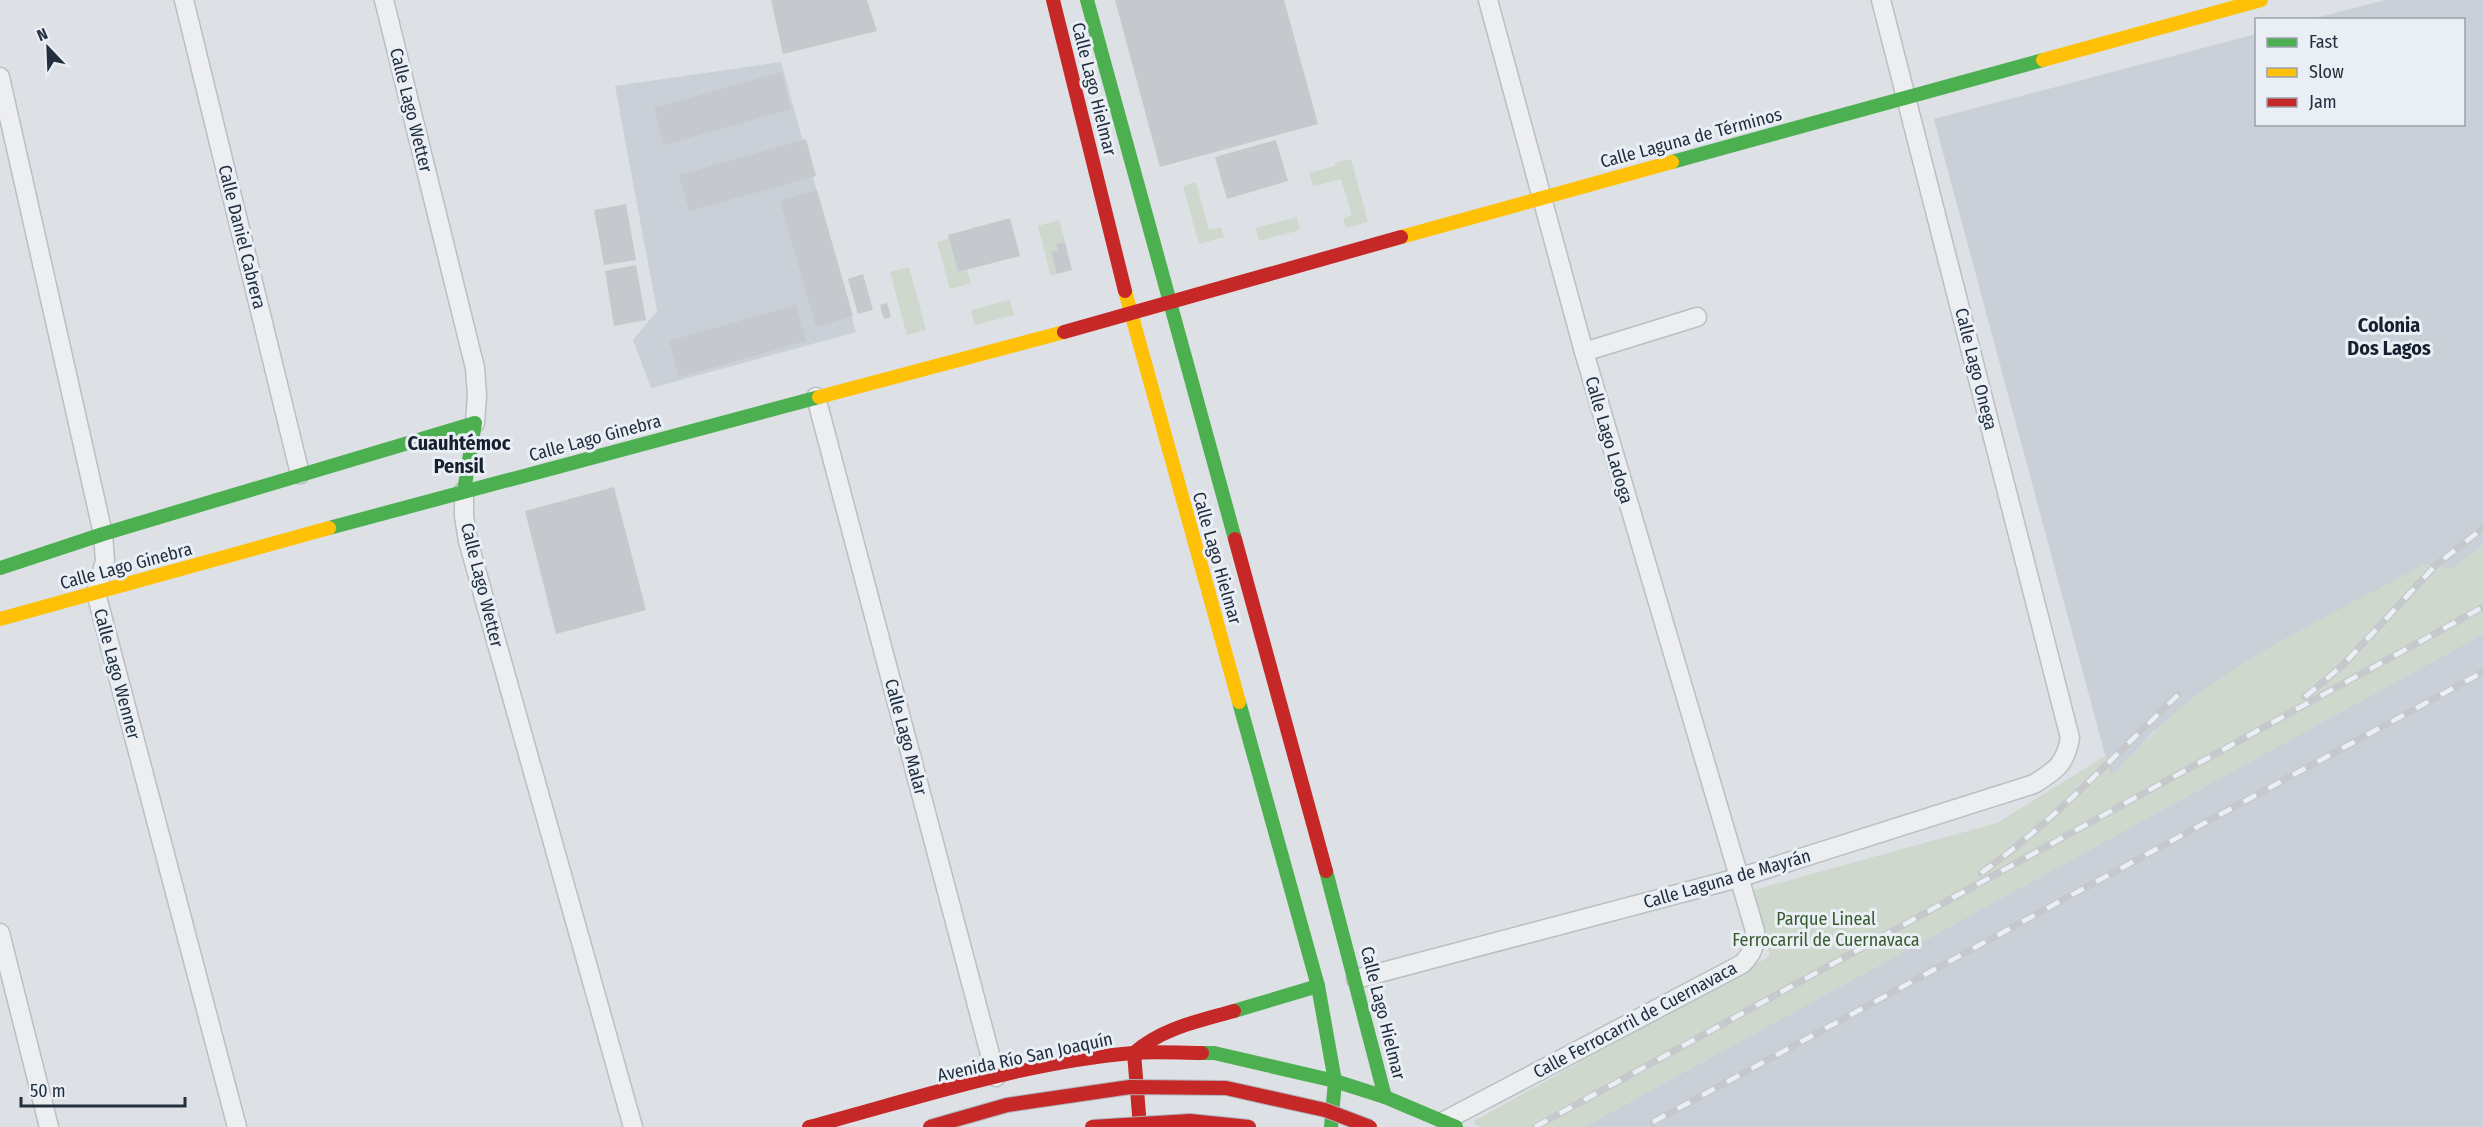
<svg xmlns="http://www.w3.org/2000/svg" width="2483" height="1127" viewBox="0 0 2483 1127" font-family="'Fira Sans Condensed',sans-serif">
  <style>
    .built { fill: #cad0d8 }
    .green { fill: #ced8cd }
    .building { fill: #c5c8cc }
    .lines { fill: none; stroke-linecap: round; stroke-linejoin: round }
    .street-casing { stroke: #bbbec2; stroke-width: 21 }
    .street { stroke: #edeef0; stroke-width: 18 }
    .fast { stroke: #4caf50; stroke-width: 14 }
    .slow { stroke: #ffc107; stroke-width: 14 }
    .jam { stroke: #c62828; stroke-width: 14 }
    .rail-casing { stroke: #c6c8cb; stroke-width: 7 }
    .rail { stroke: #eaeff5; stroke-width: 4.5; stroke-dasharray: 14; stroke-linecap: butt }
    .jam-bridge-casing { stroke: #afb3b9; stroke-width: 16; stroke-linecap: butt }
    .jam-bridge { stroke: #c62828; stroke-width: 14 }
    .labels { text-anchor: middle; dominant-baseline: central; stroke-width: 6; stroke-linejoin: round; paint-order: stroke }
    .street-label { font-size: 18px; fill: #232f3e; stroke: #eaeff5 }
    .park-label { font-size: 18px; fill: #3a5b2f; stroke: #eaeff5 }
    .neighbourhood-label { font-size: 20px; font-weight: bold; fill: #16202f; stroke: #eaeff5 }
  </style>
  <rect width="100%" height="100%" fill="#dde0e4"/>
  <!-- built -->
  <g class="built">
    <path d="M2385,0H2483V545L2452,569L2425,565L2236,669L2195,697L2153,732L2111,777L1934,119L2256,34V124H2464V20L2312,19Z"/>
    <path d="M781,62L856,332L651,388L633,340L657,311L615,86Z"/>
    <path d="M2483,634V1127H1584Z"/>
  </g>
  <!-- green -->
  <g class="green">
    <path d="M1351,159L1368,222L1346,228L1343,218L1352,215L1341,179L1313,186L1309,173L1335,166V163Z"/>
    <path d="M1196,182L1209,230L1221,227L1224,237L1199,244L1183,186Z"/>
    <path d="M1297,217L1300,230L1259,241L1256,228Z"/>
    <path d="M1059,220L1065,242L1056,244L1058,250L1051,252L1057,274L1051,276L1038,226Z"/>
    <path d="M949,239L958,272L967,270L971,283L950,289L937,242Z"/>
    <path d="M909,267L926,330L907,335L890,272Z"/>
    <path d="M1010,300L1014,315L975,325L971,310Z"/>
    <path d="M2483,545V634L1584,1127H1480L1474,1124V1121L1770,956L1753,890L1997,823L2105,756L2111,776C2138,748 2164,721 2194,697C2261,646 2350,605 2425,564L2452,569Z"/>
  </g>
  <!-- building -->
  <g class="building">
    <path d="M771,0H867L877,31L783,54Z"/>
    <path d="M1115,0H1284L1318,124L1160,167Z"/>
    <path d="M781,72L791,109L664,145L654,108Z"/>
    <path d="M806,139L816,176L689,211L679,175Z"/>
    <path d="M1276,140L1288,181L1227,199L1215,157Z"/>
    <path d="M817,190L853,316L816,327L780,201Z"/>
    <path d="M626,204L636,260L604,265L594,210Z"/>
    <path d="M1010,218L1020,256L958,272L948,235Z"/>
    <path d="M1065,242L1072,270L1057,274L1051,252L1058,250L1056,244Z"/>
    <path d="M636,265L646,320L614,326L605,271Z"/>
    <path d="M863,274L873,310L858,314L848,279Z"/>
    <path d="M887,303L891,317L884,319L880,305Z"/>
    <path d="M796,305L806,341L679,377L669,341Z"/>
    <path d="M614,487L646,610L556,634L525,511Z"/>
  </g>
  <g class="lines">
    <!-- street casing -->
    <g class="street-casing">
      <g id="street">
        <path d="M184,0L300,474"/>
        <path d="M384,0L475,368L477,395L475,423"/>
        <path d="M0,77L103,534L105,561L96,593L237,1127"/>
        <path d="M1584,352L1697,317"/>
        <path d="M816,397L996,1077"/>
        <path d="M464,491V516L468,541L633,1127"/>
        <path d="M0,933L49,1127"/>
        <path d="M1356,979L1738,878L2034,784C2056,770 2065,765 2070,738L1881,0"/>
        <path d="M1444,1121L1742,964C1753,953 1755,946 1755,931L1584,352L1488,0"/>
      </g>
    </g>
    <!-- street -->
    <use href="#street" class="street"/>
    <!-- fast -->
    <g class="fast">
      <path d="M1087,0L1235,539"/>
      <path d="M1672,162L2043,60"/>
      <path d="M329,528L819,397"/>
      <path d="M0,568L103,534L475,423L464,491"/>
      <path d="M1239,702L1318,986L1335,1081L1331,1127"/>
      <path d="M1326,871L1385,1097"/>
      <path d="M1234,1011L1318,986"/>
      <path d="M1202,1053H1214L1335,1081L1385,1097L1456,1127"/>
    </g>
    <!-- slow -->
    <g class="slow">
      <path d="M2043,60L2261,0"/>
      <path d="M1401,237L1672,162"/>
      <path d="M1125,291L1239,702"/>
      <path d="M819,397L1064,332"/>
      <path d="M0,619L329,528"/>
    </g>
    <!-- jam -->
    <g class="jam">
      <path d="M1053,0L1125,291"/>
      <path d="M1064,332L1401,237"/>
      <path d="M1235,539L1326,871"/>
      <path d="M809,1127C915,1099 1023,1062 1133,1053C1156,1051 1179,1053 1202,1053"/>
      <path d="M1140,1127L1134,1053C1162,1028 1199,1021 1234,1011"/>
    </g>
    <!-- rail casing -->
    <g class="rail-casing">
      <g id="rail">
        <path d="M2305,697L2344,664L2435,566L2483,528"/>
        <path d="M1981,873C2051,824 2116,754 2178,695"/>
        <path d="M1653,1122L2483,672"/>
        <path d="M1535,1127L2483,607"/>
      </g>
    </g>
    <!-- rail -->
    <use href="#rail" class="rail"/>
    <!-- jam-bridge casing -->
    <g class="jam-bridge-casing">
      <g id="jam-bridge">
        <path d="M930,1127L1007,1105L1130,1087L1226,1088L1325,1110L1370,1127"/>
        <path d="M1092,1127L1190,1121L1249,1127"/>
      </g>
    </g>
    <!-- jam-bridge -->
    <use href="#jam-bridge" class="jam-bridge"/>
  </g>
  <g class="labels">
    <!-- street labels -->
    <g class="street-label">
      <text transform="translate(1094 89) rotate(76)">Calle Lago Hielmar</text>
      <text transform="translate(411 110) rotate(76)">Calle Lago Wetter</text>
      <text transform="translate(1691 138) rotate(-15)">Calle Laguna de Términos</text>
      <text transform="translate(242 237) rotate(76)">Calle Daniel Cabrera</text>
      <text transform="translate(1976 369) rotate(76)">Calle Lago Onega</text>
      <text transform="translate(595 438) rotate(-15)">Calle Lago Ginebra</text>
      <text transform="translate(1609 440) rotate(74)">Calle Lago Ladoga</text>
      <text transform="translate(1217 558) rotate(74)">Calle Lago Hielmar</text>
      <text transform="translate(126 566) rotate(-15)">Calle Lago Ginebra</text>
      <text transform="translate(482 585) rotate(76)">Calle Lago Wetter</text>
      <text transform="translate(117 674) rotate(75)">Calle Lago Wenner</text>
      <text transform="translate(906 737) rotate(75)">Calle Lago Malar</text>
      <text transform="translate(1727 879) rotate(-16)">Calle Laguna de Mayrán</text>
      <text transform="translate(1383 1013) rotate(76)">Calle Lago Hielmar</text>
      <text transform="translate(1635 1020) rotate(-28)">Calle Ferrocarril de Cuernavaca</text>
      <text transform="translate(1025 1057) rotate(-12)">Avenida Río San Joaquín</text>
    </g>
    <!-- park labels -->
    <g class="park-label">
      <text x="1826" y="919">Parque Lineal<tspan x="1826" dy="21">Ferrocarril de Cuernavaca</tspan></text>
    </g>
    <!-- neighbourhood labels -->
    <g class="neighbourhood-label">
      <text x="2389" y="325">Colonia<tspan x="2389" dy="23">Dos Lagos</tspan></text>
      <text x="459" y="443">Cuauhtémoc<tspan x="459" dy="23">Pensil</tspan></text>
    </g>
  </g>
  <!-- legend -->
  <rect x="2255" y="18" width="210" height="108" fill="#eaeff5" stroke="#9aa2ac" stroke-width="1.5"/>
  <rect x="2267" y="38" width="30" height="9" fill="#4caf50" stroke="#9aa2ac" stroke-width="1.5"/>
  <text x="2309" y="48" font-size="18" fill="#232f3e">Fast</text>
  <rect x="2267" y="68" width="30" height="9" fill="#ffc107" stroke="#9aa2ac" stroke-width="1.5"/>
  <text x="2309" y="78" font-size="18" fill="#232f3e">Slow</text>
  <rect x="2267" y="98" width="30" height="9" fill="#c62828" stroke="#9aa2ac" stroke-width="1.5"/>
  <text x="2309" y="108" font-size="18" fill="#232f3e">Jam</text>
  <!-- north arrow -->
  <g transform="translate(48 48) rotate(337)" stroke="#eaeff5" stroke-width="4.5" paint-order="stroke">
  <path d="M0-4.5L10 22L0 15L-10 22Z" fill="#232f3e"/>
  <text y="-9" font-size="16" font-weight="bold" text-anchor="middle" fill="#232f3e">N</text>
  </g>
  <!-- scale -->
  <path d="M21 1097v9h164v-9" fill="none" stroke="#232f3e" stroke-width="3"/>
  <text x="30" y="1097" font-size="18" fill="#232f3e" stroke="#eaeff5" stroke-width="4.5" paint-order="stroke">50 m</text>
</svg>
